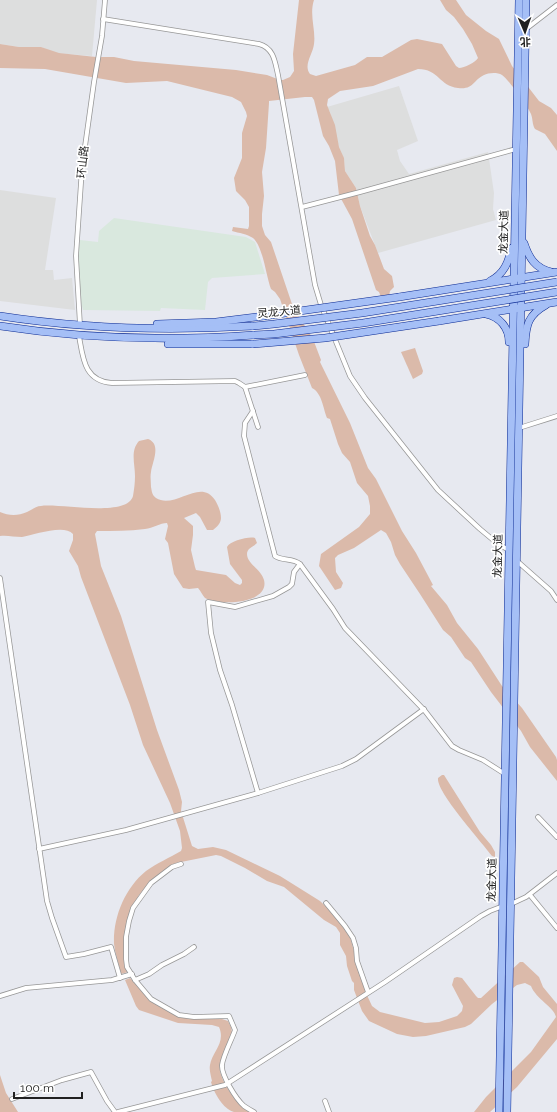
<svg xmlns="http://www.w3.org/2000/svg" width="557" height="1112" viewBox="0 0 557 1112" font-family="Raleway,'Noto Sans SC',sans-serif">
  <style>
    .residential { fill: #dddede }
    .industrial { fill: #d9e8de }
    .water { fill: #dbbaaa }
    .lines { fill: none; stroke-linecap: round; stroke-linejoin: round }
    .street-casing { stroke: #979797; stroke-width: 5.5 }
    .primary-casing { stroke: #092892; stroke-width: 8 }
    .street { stroke: #fff; stroke-width: 4 }
    .primary { stroke: #a5bff6; stroke-width: 7 }
    .primary-bridge-casing { stroke: #092892; stroke-width: 8; stroke-linecap: butt }
    .primary-bridge { stroke: #a5bff6; stroke-width: 7 }
    .labels { text-anchor: middle; dominant-baseline: central; stroke-width: 3.5; stroke-linejoin: round; paint-order: stroke }
    .street-label { font-size: 11px; fill: #202020; stroke: #fff }
  </style>
  <rect width="100%" height="100%" fill="#e7e9f0"/>
  <!-- residential -->
  <g class="residential">
    <path d="M0,0H97L92,56L55,53L41,47H19L0,44Z"/>
    <path d="M399,86L418,141L397,150L400,161L409,174L488,152L494,193L493,209L496,220L378,253L360,206L356,188L345,171L344,159L339,147L330,112L327,107Z"/>
    <path d="M0,190L56,198L45,270H53L54,280L72,278L75,310L0,301Z"/>
  </g>
  <!-- industrial -->
  <path class="industrial" d="M114,218L246,237L255,242L265,274L212,278L208,282L205,310L161,308L160,311L83,310L79,295L78,258L80,240L98,242L99,231Z"/>
  <!-- water -->
  <g class="water">
    <path d="M299,0H314C309,15 316,30 314,44C313,54 303,65 310,74L316,76L355,65L367,57H382L411,40L417,39L442,44L456,66L459,68C464,68 476,62 478,58L472,44L463,29L454,17L446,10L440,0H456L466,15L486,31L499,39L512,66L539,101L551,108L557,115V151L545,134L535,129C532,124 533,119 531,114C528,106 508,79 502,75C497,72 488,73 484,75C473,80 474,90 458,88C439,86 439,69 418,69L373,86L340,91L328,99L327,105L335,125L339,147L344,158L345,171L356,188L360,206L370,236L375,245L384,269L392,276L394,287L390,291L389,296L381,297L379,292L376,290L352,219L339,195L335,161L329,146L323,136L314,100L312,97H305L269,101V103L266,148L262,172L264,196L262,214V226L265,235L271,242L293,307L313,339L321,360L320,362L350,423L368,468L376,479L402,531L416,553L433,585L431,586L447,605L457,623L478,649L502,686L522,708L556,757L557,760V781L530,747L521,731L491,692L471,662L465,658L451,637L443,630L420,594L400,564L395,555L391,542L386,533L381,530L354,548L338,555L335,558L336,572L343,583L341,588L335,590L319,566L321,554L359,527L370,514V506L368,496L357,483L350,462L342,453L338,444L330,419L327,418C323,408 322,393 312,388L299,355L280,299L275,292L271,289C266,276 263,246 253,238C247,234 239,233 232,231L233,227L248,229L249,226V207L245,200L236,191L234,178L242,158V133L247,116L246,112L241,102L232,97L167,81L126,83L45,69L0,68V44L19,47H41L59,53L96,57H114L134,61L236,70L267,75L280,80H283L290,77L294,71L293,54Z"/>
    <path d="M415,348L423,371L422,374L413,379L401,352Z"/>
    <path d="M148,439C162,444 152,463 151,472C150,477 151,482 151,487C152,492 152,495 156,498C175,510 200,477 215,500C218,505 221,512 221,518C221,523 217,527 213,530H207L200,517L196,513L184,518L193,526V535L191,550L195,567L196,570L226,575L235,583L240,585L242,583V580L230,564L227,547C230,541 249,536 255,538L257,543C253,547 247,548 247,554C247,564 261,569 264,580C270,604 220,606 205,598C202,595 201,591 198,588L189,589L183,588L174,574L168,543L165,539L168,526L167,523C160,523 153,528 145,529C129,531 113,531 97,531L95,534L101,566L121,616L157,730L179,790L182,802L181,811L192,846L198,849L213,847L226,850L280,876L320,901L336,916L349,933L365,991L372,1006L380,1012L425,1023L439,1022L457,1016L462,1011L463,1006L452,985L454,978L457,977L462,978L476,996L478,998H481L520,962H523L539,977L543,987L557,1004V1039L517,1087L490,1112H474L486,1097L531,1052L556,1017C554,1007 536,999 531,986L525,983L517,985L492,1004L471,1024L465,1027L426,1036L413,1037L397,1034L369,1021L362,1011L354,990V983L352,981L347,966L346,956L340,945V933L336,927L324,920L284,887L267,881L245,868L221,856L216,855L176,863L170,866L152,880L139,895L134,905L125,935V963L128,972L121,974C119,964 115,954 114,944C113,917 125,888 146,871C157,863 169,858 181,851L182,848L180,831L170,803L143,745L130,705L81,577L78,566L69,551L73,540V534C64,524 34,535 22,537C14,537 7,535 0,536V512C9,516 18,516 27,512C32,510 36,506 41,506C59,503 127,518 133,496C134,490 135,483 135,476C135,464 130,451 139,441Z"/>
    <path d="M442,775H444L480,832L491,845L495,852V857L492,856C482,842 436,792 438,778Z"/>
    <path d="M130,978L152,1002L179,1016L190,1019H222L228,1021L231,1027L232,1032C228,1043 222,1054 220,1064C217,1078 238,1106 250,1112C245,1112 238,1112 234,1112C223,1109 214,1093 211,1082L212,1081C211,1076 209,1070 210,1065C212,1052 226,1043 219,1027L212,1025L178,1023L139,1010L136,1006L125,980Z"/>
    <path d="M0,1075L6,1093L18,1112H0Z"/>
  </g>
  <g class="lines">
    <!-- street casing -->
    <g class="street-casing">
      <g id="street">
        <path d="M103,19L259,44C274,48 275,62 278,75L315,285L321,305L350,376L365,398L438,490L480,529L498,544L509,550"/>
        <path d="M526,29L557,5"/>
        <path d="M302,207L360,192L516,149"/>
        <path d="M80,325L76,256L82,168L94,82L102,36L105,0"/>
        <path d="M79,336C83,358 84,381 112,383L235,381L239,383L245,387L258,427"/>
        <path d="M245,387L305,375"/>
        <path d="M253,411L245,423L244,436L275,556C282,561 293,558 300,564L333,609L345,628L425,711L452,746L459,750L483,760L505,774"/>
        <path d="M519,428L557,416"/>
        <path d="M517,561L551,591L557,600"/>
        <path d="M0,578L47,901L52,918L66,957L84,954L111,947L120,978"/>
        <path d="M258,793L232,705L220,670L211,633L208,602L235,607L273,596L289,587L292,584L294,572L300,564"/>
        <path d="M538,817L557,837"/>
        <path d="M39,849L126,830L258,793L342,766L356,759L424,709"/>
        <path d="M181,864L172,867L151,883L133,908L129,921L126,937V959L127,967L135,980L151,999L179,1015L194,1017L229,1016L235,1030C232,1039 223,1056 222,1065C221,1075 236,1099 244,1106C247,1108 250,1110 254,1112"/>
        <path d="M530,895L557,928"/>
        <path d="M326,903L345,926L353,938L356,948L357,961L368,992"/>
        <path d="M511,904L526,897L557,873"/>
        <path d="M135,980L149,974L162,965L184,954L194,947"/>
        <path d="M0,996L26,988L112,980L132,974"/>
        <path d="M12,1099L62,1080L91,1072L107,1101L115,1112"/>
        <path d="M325,1101L329,1112"/>
        <path d="M118,1112L225,1085L385,982L481,916L490,911L503,906"/>
      </g>
    </g>
    <!-- primary casing -->
    <g class="primary-casing">
      <g id="primary">
        <path d="M524,243C529,258 535,268 551,272"/>
        <path d="M490,281C504,274 508,263 512,248"/>
        <path d="M399,297L557,272"/>
        <path d="M486,314C500,317 509,328 509,342"/>
        <path d="M0,316C84,329 168,331 253,326"/>
        <path d="M439,321L557,302"/>
        <path d="M157,324L216,322L264,316"/>
        <path d="M0,326C84,339 169,341 254,335"/>
        <path d="M168,344H253"/>
        <path d="M525,344C526,325 528,315 546,305"/>
        <path d="M499,1112L519,0"/>
        <path d="M507,1112L526,0"/>
      </g>
    </g>
    <!-- street -->
    <use href="#street" class="street"/>
    <!-- primary -->
    <use href="#primary" class="primary"/>
    <!-- primary-bridge casing -->
    <g class="primary-bridge-casing">
      <g id="primary-bridge">
        <path d="M264,316L399,297"/>
        <path d="M253,326L274,324L362,313L557,282"/>
        <path d="M254,335L274,334L363,323L557,292"/>
        <path d="M253,344L325,338L439,321"/>
      </g>
    </g>
    <!-- primary-bridge -->
    <use href="#primary-bridge" class="primary-bridge"/>
  </g>
  <g class="labels">
    <!-- street labels -->
    <g class="street-label">
      <text transform="translate(83 162) rotate(-84)">环山路</text>
      <text transform="translate(504 232) rotate(-89)">龙金大道</text>
      <text transform="translate(279 312) rotate(-5)">灵龙大道</text>
      <text transform="translate(498 556) rotate(-89)">龙金大道</text>
      <text transform="translate(492 880) rotate(-89)">龙金大道</text>
    </g>
  </g>
  <!-- north arrow -->
  <g transform="translate(525 32) rotate(178)" stroke="#ffffff" stroke-width="3" paint-order="stroke">
  <path d="M0-3L7 15L0 10L-7 15Z" fill="#202020"/>
  <text y="-6" font-size="11" font-weight="bold" text-anchor="middle" fill="#202020">北</text>
  </g>
  <!-- scale -->
  <path d="M14 1092v6h68v-6" fill="none" stroke="#202020" stroke-width="2"/>
  <text x="20" y="1092" font-size="12" fill="#202020" stroke="#ffffff" stroke-width="3" paint-order="stroke">100 m</text>
</svg>
